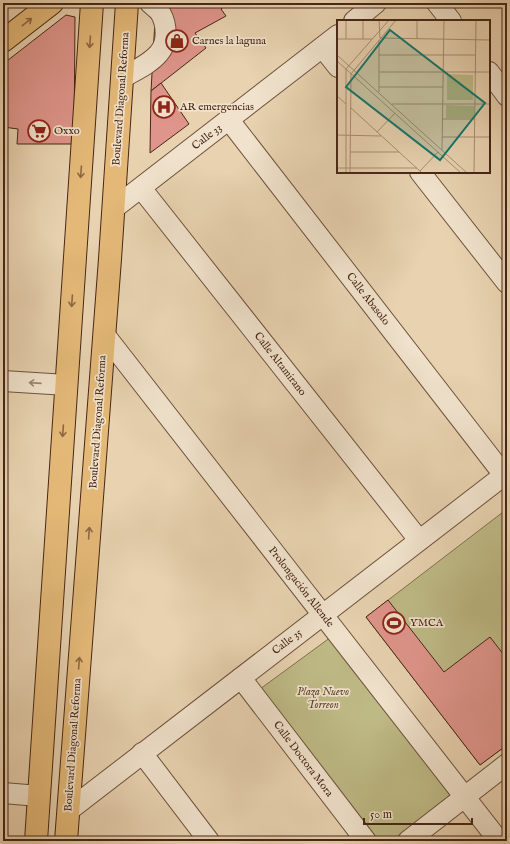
<svg xmlns="http://www.w3.org/2000/svg" width="510" height="844" viewBox="0 0 510 844" font-family="'IM FELL English',serif">
  <style>
    .green { fill: #beba86; stroke: #82704e }
    .building { fill: #df958b; stroke: #472616 }
    .lines { fill: none; stroke-linecap: round; stroke-linejoin: round }
    .minor-casing { stroke: #6f513c; stroke-width: 22 }
    .major-casing { stroke: #472616; stroke-width: 24 }
    .minor { stroke: #f0e2cc; stroke-width: 20 }
    .major { stroke: #e4b978; stroke-width: 22 }
    .oneway { stroke: #8e6842 }
    .oneway2 { stroke: #9c8471 }
    .labels { text-anchor: middle; dominant-baseline: central; stroke-width: 3.5; stroke-linejoin: round; paint-order: stroke }
    .poi-label { font-size: 11px; fill: #472616; stroke: #f0e2cc; text-anchor: start }
    .street-label { font-size: 11px; fill: #472616; stroke: #f0e2cc }
    .park-label { font-size: 11px; font-style: italic; fill: #5f442c; stroke: #f0e2cc }
    .inset-road { fill: none; stroke: #a88d72; stroke-width: 1 }
    .view { fill: #0f766e; fill-opacity: 0.15; stroke: #0f766e; stroke-width: 2 }
    .inset-edge { fill: none; stroke: #472616; stroke-width: 2 }
  </style>
  <rect width="100%" height="100%" fill="#e8d2b0"/>
  <filter id="stains"><feTurbulence type="fractalNoise" baseFrequency=".005" numOctaves="4"/><feColorMatrix values="0 0 0 0 .2 0 0 0 0 .09 0 0 0 0 .02 0 0 0 .5 -.17"/></filter>
  <radialGradient id="worn" r=".72"><stop offset=".6" stop-color="#630" stop-opacity="0"/><stop offset="1" stop-color="#630" stop-opacity=".3"/></radialGradient>
  <!-- green -->
  <g class="green">
    <path d="M507,509V745L480,765L366,617Z"/>
    <path d="M331,637L450,795L394,841H378L260,689Z"/>
  </g>
  <!-- building -->
  <g class="building">
    <path d="M156,3H229L221,9L226,16L195,33L206,48L151,91Z"/>
    <path d="M66,15L75,17L74,144H17L18,129L3,127V64Z"/>
    <path d="M161,83L189,124L150,153L151,91Z"/>
    <path d="M388,600L444,672L490,637L507,659V745L480,765L366,617Z"/>
  </g>
  <g class="lines">
    <!-- minor casing -->
    <g class="minor-casing">
      <g id="minor">
        <path d="M437,3L451,21"/>
        <path d="M354,21L376,3"/>
        <path d="M323,48L338,67"/>
        <path d="M489,72L507,96"/>
        <path d="M122,78C134,71 150,64 159,53C168,43 167,25 161,14C159,10 153,6 150,3"/>
        <path d="M229,120L507,479"/>
        <path d="M420,172L507,283"/>
        <path d="M141,188L419,540"/>
        <path d="M113,209L338,35"/>
        <path d="M104,334L499,841"/>
        <path d="M3,381L67,385"/>
        <path d="M241,678L366,841"/>
        <path d="M142,753L209,841"/>
        <path d="M3,793L39,796"/>
        <path d="M68,811L507,473"/>
        <path d="M408,841L507,764"/>
      </g>
    </g>
    <!-- major casing -->
    <g class="major-casing">
      <g id="major">
        <path d="M3,41L52,3"/>
        <path d="M36,841L92,3"/>
        <path d="M66,841L110,259L127,3"/>
      </g>
    </g>
    <!-- minor -->
    <use href="#minor" class="minor"/>
    <!-- major -->
    <use href="#major" class="major"/>
  </g>
  <!-- one-way arrows -->
  <defs><path id="oneway-shaft" d="M-6 0H5M1.5-3L5.5 0L1.5 3" fill="none" stroke-width="1.6" stroke-linecap="round" stroke-linejoin="round"/></defs>
  <g class="oneway">
    <use href="#oneway-shaft" transform="translate(27 22) rotate(-38)"/>
    <use href="#oneway-shaft" transform="translate(90 42) rotate(94)"/>
    <use href="#oneway-shaft" transform="translate(81 172) rotate(94)"/>
    <use href="#oneway-shaft" transform="translate(72 301) rotate(94)"/>
    <use href="#oneway-shaft" transform="translate(63 431) rotate(94)"/>
    <use href="#oneway-shaft" transform="translate(89 533) rotate(-86)"/>
    <use href="#oneway-shaft" transform="translate(79 663) rotate(-86)"/>
  </g>
  <use class="oneway2" href="#oneway-shaft" transform="translate(35 383) rotate(-176)"/>
  <!-- icons -->
  <defs>
    <g id="shop-ring" transform="scale(1.15)"><circle r="9.5" fill="#f0e2cc" stroke="#8f2418" stroke-width="1.5"/><path d="M-5-2.5h2.3a2.7 3.5 0 0 1 5.4 0H5L5.5 6h-11ZM-1.5-2.5h3a1.5 2.3 0 0 0-3 0Z" fill="#8f2418"/></g>
    <g id="hospital-ring" transform="scale(1.15)"><circle r="9.5" fill="#f0e2cc" stroke="#8f2418" stroke-width="1.5"/><path d="M-5-5h3v3.5h4V-5h3V5h-3V1.5h-4V5h-3Z" fill="#8f2418"/></g>
    <g id="supermarket-ring" transform="scale(1.15)"><circle r="9.5" fill="#f0e2cc" stroke="#8f2418" stroke-width="1.5"/><path d="M-6-5.5h2.5l.6 2H6L4.5 2H-2.5L-4.4-4H-6ZM-1.5 3.2a1.3 1.3 0 1 0 .1 0ZM3 3.2a1.3 1.3 0 1 0 .1 0Z" fill="#8f2418"/></g>
    <g id="stadium-ring" transform="scale(1.15)"><circle r="9.5" fill="#f0e2cc" stroke="#8f2418" stroke-width="1.5"/><path d="M0-5a6.5 5 0 1 0 0 10a6.5 5 0 1 0 0-10ZM-3.5-1.8h7v3.6h-7Z" fill="#8f2418"/></g>
  </defs>
  <g fill-rule="evenodd">
    <use href="#shop-ring" x="177" y="41"/>
    <use href="#hospital-ring" x="164" y="107"/>
    <use href="#supermarket-ring" x="39" y="131"/>
    <use href="#stadium-ring" x="394" y="623"/>
  </g>
  <g class="labels">
    <!-- poi labels -->
    <g class="poi-label">
      <text x="192" y="41">Carnes la laguna</text>
      <text x="180" y="107">AR emergencias</text>
      <text x="54" y="131">Oxxo</text>
      <text x="410" y="623">YMCA</text>
    </g>
    <!-- street labels -->
    <g class="street-label">
      <text transform="translate(121 99) rotate(-86)">Boulevard Diagonal Reforma</text>
      <text transform="translate(207 137) rotate(-38)">Calle 33</text>
      <text transform="translate(368 299) rotate(52)">Calle Abasolo</text>
      <text transform="translate(280 364) rotate(52)">Calle Altamirano</text>
      <text transform="translate(98 422) rotate(-86)">Boulevard Diagonal Reforma</text>
      <text transform="translate(301 587) rotate(52)">Prolongación Allende</text>
      <text transform="translate(287 642) rotate(-38)">Calle 35</text>
      <text transform="translate(73 745) rotate(-86)">Boulevard Diagonal Reforma</text>
      <text transform="translate(303 759) rotate(53)">Calle Doctora Mora</text>
    </g>
    <!-- park labels -->
    <g class="park-label">
      <text x="323" y="692">Plaza Nuevo<tspan x="323" dy="13">Torreon</tspan></text>
    </g>
  </g>
  <!-- overview -->
  <g transform="translate(337 20)">
    <rect width="153" height="153" fill="#e8d2b0"/>
    <path d="M110,54L136,55V80H110ZM109,85L137,86V98H109Z" fill="#beba86"/>
    <path class="inset-road" d="M42,0L43,18L153,20M0,19H35M9,19V0M26,19V0M80,19V0M42,20V72M0,35L130,153M42,35H139M0,41L124,153M42,52H153M42,67H106M0,76L9,84M55,84H153M14,88L85,153M105,99H138M40,112L58,93M0,115L44,116M105,117H153M105,130L107,0M13,132H62M0,148H80M83,151L101,132M9,153V49L52,0M13,153L14,54L59,0M137,153L139,0"/>
    <path class="view" d="M53,10L148,83L103,140L9,67Z"/>
    <rect width="153" height="153" class="inset-edge"/>
  </g>
  <!-- margin -->
  <rect width="510" height="844" fill="none" stroke="#e8d2b0" stroke-width="16"/>
  <rect x="4" y="4" width="502" height="836" fill="none" stroke="#472616" stroke-width="2"/>
  <rect x="8" y="8" width="494" height="828" fill="none" stroke="#472616"/>
  <!-- scale -->
  <path d="M364 818v6h108v-6" fill="none" stroke="#472616" stroke-width="2"/>
  <text x="370" y="818" font-size="12" fill="#472616" stroke="#f0e2cc" stroke-width="3" paint-order="stroke">50 m</text>
  <rect width="100%" height="100%" filter="url(#stains)"/>
  <rect width="100%" height="100%" fill="url(#worn)"/>
</svg>
